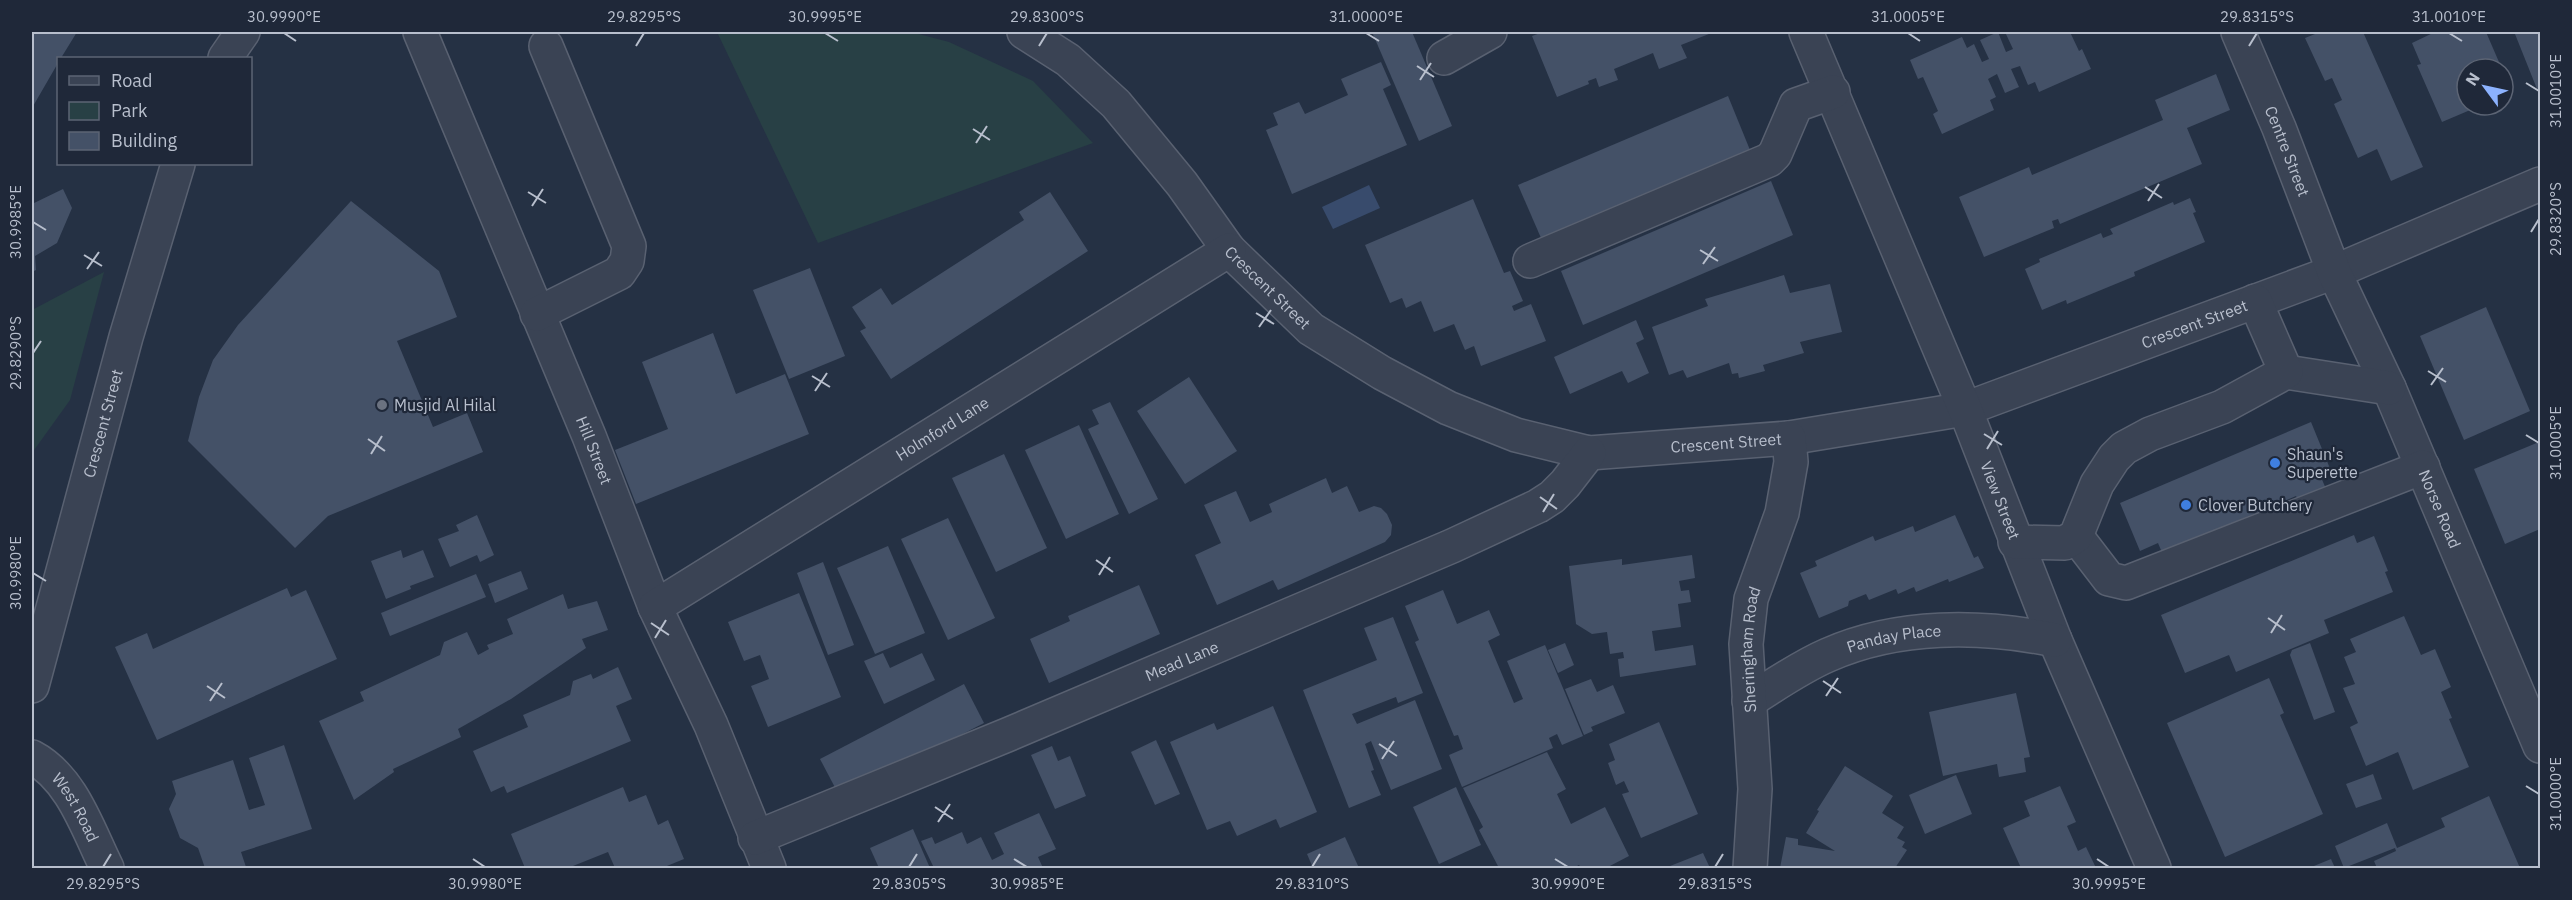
<svg xmlns="http://www.w3.org/2000/svg" width="2572" height="900" viewBox="0 0 2572 900" font-family="'IBM Plex Sans',sans-serif">
  <style>
    .green { fill: #284045 }
    .water { fill: #384b6c }
    .building { fill: #445167 }
    .lines { fill: none; stroke-linecap: round; stroke-linejoin: round }
    .minor-casing { stroke: #596171; stroke-width: 36 }
    .minor { stroke: #3a4354; stroke-width: 33 }
    .ticks { fill: none; stroke: #b8bfcd; stroke-width: 2 }
    .worship-dot { fill: #6b7280; stroke: #1f2839; stroke-width: 2 }
    .shop-dot { fill: #3f7fe0; stroke: #1f2839; stroke-width: 2 }
    .labels { text-anchor: middle; dominant-baseline: central; stroke-width: 4.5; stroke-linejoin: round; paint-order: stroke }
    .street-label { font-size: 16px; fill: #b8bfcd; stroke: #1f2839 }
    .poi-label { font-size: 16px; fill: #b8bfcd; stroke: #1f2839; text-anchor: start }
    .neatline { fill: none; stroke: #b8bfcd; stroke-width: 2 }
    .ticks-label { font-size: 15px; text-anchor: middle; fill: #b8bfcd }
  </style>
  <rect width="100%" height="100%" fill="#253144"/>
  <!-- green -->
  <g class="green">
    <path d="M717,32H911L949,42L1033,81L1093,143L818,243Z"/>
    <path d="M104,272L70,400L32,453V310Z"/>
  </g>
  <!-- water -->
  <path class="water" d="M1369,185L1380,208L1333,229L1322,207Z"/>
  <!-- building -->
  <g class="building">
    <path d="M32,32H77L61,58H58V63L32,108Z"/>
    <path d="M1372,32H1412L1452,126L1419,141Z"/>
    <path d="M1543,32H1714L1681,45L1687,58L1659,69L1653,53L1614,69L1618,80L1599,87L1596,78L1588,81L1589,84L1557,97L1532,36Z"/>
    <path d="M1998,32L2006,52L2013,49L2005,32H2070L2079,51L2082,49L2091,69L2039,92L2035,82L2028,85L2020,66L2011,69L2019,87L2005,93L1997,74L1988,79L1996,97L1990,100L1994,110L1942,134L1933,114L1938,111L1923,77L1918,79L1910,60L1962,37L1967,48L1974,44L1982,62L1989,59L1980,40Z"/>
    <path d="M2320,32H2363L2423,167L2391,181L2377,149L2358,158L2334,104L2342,100L2332,78L2325,81L2305,38Z"/>
    <path d="M2435,32H2486L2502,69H2467V105H2482L2442,122L2417,65L2421,64L2412,43Z"/>
    <path d="M2521,32H2540V88L2537,89L2515,34Z"/>
    <path d="M1381,62L1391,85L1383,89L1407,145L1292,194L1266,130L1278,125L1273,113L1299,102L1305,114L1348,95L1341,79Z"/>
    <path d="M2503,71L2512,92L2503,96Z"/>
    <path d="M2216,74L2230,110L2187,128L2202,164L2060,224L2058,219L2052,221L2054,228L1984,257L1959,197L2029,167L2032,175L2163,120L2155,100Z"/>
    <path d="M1728,96L1750,150L1541,238L1518,185Z"/>
    <path d="M1771,181L1793,235L1583,325L1561,271Z"/>
    <path d="M63,189L72,208L57,243L35,256L36,270L32,272V204Z"/>
    <path d="M1050,192L1088,251L891,379L860,331L866,328L852,307L881,288L892,305L1024,220L1019,212Z"/>
    <path d="M2190,198L2196,212L2193,213L2205,242L2134,272L2135,276L2067,304L2066,300L2042,310L2025,269L2040,262L2039,259L2101,233L2103,238L2113,234L2110,229L2173,202L2174,205Z"/>
    <path d="M1473,199L1504,273L1510,271L1523,301L1512,306L1514,311L1531,304L1546,341L1481,366L1474,346L1465,350L1454,324L1434,332L1421,301L1406,308L1402,298L1390,303L1365,245Z"/>
    <path d="M351,201L439,271L457,317L397,341L433,427L467,413L483,452L328,516L295,548L188,441L199,397L213,360L238,325Z"/>
    <path d="M810,268L845,356L789,379L753,290Z"/>
    <path d="M1784,275L1790,293L1830,284L1842,332L1800,342L1804,353L1763,365L1765,371L1739,378L1738,373L1732,374L1729,363L1687,378L1683,370L1669,375L1652,327L1708,306L1705,299Z"/>
    <path d="M2486,307L2530,411L2464,440L2420,336Z"/>
    <path d="M1636,320L1644,339L1636,343L1649,373L1628,383L1622,371L1570,394L1554,357Z"/>
    <path d="M713,333L736,394L785,374L809,434L636,504L615,450L668,429L642,362Z"/>
    <path d="M1189,377L1237,451L1185,484L1137,411Z"/>
    <path d="M1110,402L1158,499L1129,514L1088,429L1099,424L1092,410Z"/>
    <path d="M2311,422L2331,471L2320,475L2330,498L2302,510L2296,496L2185,543L2166,562L2158,543L2140,551L2120,503Z"/>
    <path d="M1079,425L1119,514L1066,539L1025,450Z"/>
    <path d="M2539,442L2540,529L2505,544L2474,469Z"/>
    <path d="M1004,454L1047,548L996,572L952,478Z"/>
    <path d="M1326,478L1332,493L1347,486L1359,512L1374,506L1381,508L1387,514L1392,525L1391,535L1385,542L1278,590L1273,580L1217,605L1195,555L1221,543L1204,505L1236,491L1250,522L1272,512L1269,504Z"/>
    <path d="M477,515L494,555L480,562L477,555L450,567L438,539L459,531L456,525Z"/>
    <path d="M1955,515L1974,558L1978,556L1984,568L1949,582L1948,579L1916,592L1914,587L1898,594L1896,589L1869,600L1866,594L1849,601L1848,606L1819,618L1800,573L1817,566L1815,561L1873,536L1875,541L1913,526L1915,532Z"/>
    <path d="M948,518L995,618L948,640L901,539Z"/>
    <path d="M2354,535L2357,543L2374,536L2388,571L2385,572L2393,592L2324,620L2329,633L2236,672L2229,655L2185,673L2161,615Z"/>
    <path d="M888,546L925,633L875,654L837,568Z"/>
    <path d="M401,550L403,558L423,550L434,577L410,586L411,589L386,599L371,561Z"/>
    <path d="M1692,555L1695,578L1679,581L1681,591L1689,590L1691,602L1678,604L1681,627L1652,631L1655,651L1693,645L1696,665L1620,677L1618,659L1624,658L1623,652L1610,654L1607,632L1592,634L1576,624L1569,566L1622,559V565Z"/>
    <path d="M823,562L854,645L828,655L797,573Z"/>
    <path d="M521,571L528,589L495,603L488,584Z"/>
    <path d="M476,574L486,597L390,636L381,613Z"/>
    <path d="M1139,585L1160,634L1049,683L1030,639L1070,621L1068,616Z"/>
    <path d="M287,588L291,597L306,590L337,659L157,740L115,647L147,633L153,649Z"/>
    <path d="M1443,590L1457,624L1489,610L1500,635L1488,641L1514,703L1523,699L1507,661L1545,645L1583,736L1562,745L1557,734L1549,738L1553,748L1462,787L1449,755L1463,749L1458,735L1454,736L1415,642L1419,640L1405,606Z"/>
    <path d="M799,593L841,697L768,727L751,686L769,679L760,655L744,661L728,622Z"/>
    <path d="M563,594L568,609L597,601L608,630L582,639L586,648L511,699L458,729L461,737L393,769L394,772L354,800L319,721L364,701L360,692L440,655L444,642L467,632L478,655L489,649L487,645L513,634L507,619Z"/>
    <path d="M2404,616L2421,655L2435,649L2451,687L2441,692L2452,718L2449,719L2469,767L2413,790L2398,752L2366,766L2350,727L2358,723L2343,688L2355,684L2344,657L2356,652L2350,639Z"/>
    <path d="M1393,617L1423,693L1398,703L1396,697L1352,714L1357,724L1415,700L1442,769L1391,790L1371,741L1365,744L1374,770L1371,771L1381,795L1349,808L1303,690L1377,660L1364,628Z"/>
    <path d="M1565,643L1574,665L1558,673L1548,650Z"/>
    <path d="M2310,643L2335,712L2314,720L2290,655L2292,650Z"/>
    <path d="M883,653L890,668L922,653L935,680L884,704L864,661Z"/>
    <path d="M618,667L632,699L616,706L631,741L507,793L504,786L491,792L473,751L528,727L523,715L570,695L573,681L591,674L593,679Z"/>
    <path d="M2269,678L2284,713L2280,715L2323,814L2225,857L2167,723Z"/>
    <path d="M1591,679L1597,692L1613,685L1625,713L1591,727L1593,731L1584,735L1565,689Z"/>
    <path d="M964,684L984,723L840,797L820,759Z"/>
    <path d="M2016,693L2030,757L2024,758L2026,772L1999,777L1997,764L1943,776L1929,712Z"/>
    <path d="M1273,706L1317,812L1280,828L1276,819L1237,836L1230,821L1207,830L1170,742L1214,723L1217,730Z"/>
    <path d="M1659,722L1698,814L1641,838L1622,794L1629,792L1624,781L1616,785L1608,763L1615,760L1609,744Z"/>
    <path d="M1156,740L1180,794L1155,805L1131,752Z"/>
    <path d="M284,745L312,829L241,852L246,867L205,868L198,848L180,838L169,809L176,794L172,781L233,760L249,810L265,805L249,758Z"/>
    <path d="M1052,746L1058,761L1070,756L1086,796L1055,809L1031,755Z"/>
    <path d="M1547,752L1566,789L1557,794L1571,824L1605,807L1629,856L1606,868H1581L1579,865L1573,868H1499L1479,830L1483,827L1463,788Z"/>
    <path d="M1845,766L1893,796L1882,813L1904,827L1897,838L1905,842L1902,847L1907,850L1895,868H1780L1786,837L1798,839V845L1835,851L1806,833L1819,811L1817,810Z"/>
    <path d="M2373,774L2382,799L2356,808L2346,784Z"/>
    <path d="M1956,775L1972,814L1925,834L1909,795Z"/>
    <path d="M2060,786L2076,822L2067,826L2078,851L2086,847L2096,868H2021L2003,828L2030,816L2024,801Z"/>
    <path d="M623,787L629,802L646,795L658,825L668,820L684,859L662,868H615L608,852L568,868H525L511,834Z"/>
    <path d="M1456,787L1481,845L1439,864L1413,807Z"/>
    <path d="M2489,796L2520,868H2377L2374,861L2396,851L2395,848L2344,868L2335,846L2387,823L2397,848L2445,827L2441,818Z"/>
    <path d="M1039,813L1056,849L1038,857L1043,868H934L921,841L932,837L935,844L962,832L967,844L981,837L992,860L1004,854L994,833Z"/>
    <path d="M913,829L930,868H879L870,848Z"/>
    <path d="M1345,837L1359,868H1313L1307,854Z"/>
    <path d="M1703,853L1710,868H1665Z"/>
    <path d="M2331,859L2335,868H2309Z"/>
  </g>
  <g class="lines">
    <!-- minor casing -->
    <g class="minor-casing">
      <g id="minor">
        <path id="s1" d="M420,32L589,436L655,607L711,725L769,868"/>
        <path id="s2" d="M1024,32L1068,60L1116,104L1182,184L1229,250L1311,329L1382,373L1448,408L1516,435L1589,453L1789,438L1965,409L2334,272L2540,184"/>
        <path id="s3" d="M1806,32L1965,409L2055,640L2154,868"/>
        <path id="s4" d="M2238,32L2279,128L2334,272L2389,388L2540,746"/>
        <path d="M225,58L243,32"/>
        <path d="M1444,58L1490,32"/>
        <path d="M1530,261L1769,160L1775,154L1796,105L1833,92"/>
        <path d="M537,314L619,273L627,261L629,246L546,46"/>
        <path d="M2286,372L2389,388"/>
        <path d="M2076,536L2109,579L2126,583L2423,467"/>
        <path d="M2015,542L2065,543L2076,536L2097,484L2114,458L2124,448L2150,434L2222,407L2286,372L2255,301"/>
        <path id="s5" d="M655,607L1229,250"/>
        <path id="s6" d="M32,686L126,337L178,164"/>
        <path id="s7" d="M1749,701C1775,685 1800,667 1828,655C1898,624 1981,625 2055,640"/>
        <path id="s8" d="M32,757C72,778 88,830 107,868"/>
        <path id="s9" d="M755,838L1007,735L1452,546L1538,506L1552,497L1565,484L1589,453"/>
        <path id="s10" d="M1750,868L1755,789L1746,644L1751,599L1782,513L1791,462L1789,438"/>
      </g>
    </g>
    <!-- minor -->
    <use href="#minor" class="minor"/>
  </g>
  <!-- ticks -->
  <path class="ticks" d="M284,33L296,41M825,33L838,41M1366,33L1379,41M1908,33L1920,41M2449,33L2462,41M636,46L644,33M1039,46L1047,33M2249,46L2257,33M1417,66L1434,77M1420,80L1431,63M2526,83L2539,91M973,129L990,140M976,143L987,126M2145,187L2162,198M528,192L546,203M2148,201L2159,184M532,206L543,189M33,222L46,230M2531,232L2539,219M1700,250L1718,261M84,255L102,266M1703,264L1715,247M87,269L99,252M1256,313L1274,324M1259,327L1271,310M33,353L41,341M2428,371L2446,382M812,376L830,387M2431,385L2443,368M815,391L827,373M1984,434L2002,445M2526,435L2539,443M368,439L385,451M1987,449L1998,431M371,454L382,436M1540,497L1557,509M1543,512L1554,494M1096,560L1113,572M33,573L46,581M1099,575L1110,557M2268,618L2285,630M651,623L669,635M2271,633L2282,615M655,638L666,620M1823,681L1841,693M207,686L225,698M1826,696L1838,678M210,701L222,683M1379,744L1397,756M1382,759L1394,741M2526,786L2539,794M935,807L953,819M938,822L950,804M473,859L485,867M1014,859L1027,867M1555,859L1568,867M2097,859L2109,867M103,867L111,854M909,867L917,854M1312,867L1320,854M1715,867L1723,854"/>
  <!-- markers -->
  <circle class="worship-dot" cx="382" cy="405" r="6"/>
  <g class="shop-dot">
    <circle cx="2275" cy="463" r="6"/>
    <circle cx="2186" cy="505" r="6"/>
  </g>
  <g class="labels">
    <!-- street labels -->
    <g class="street-label">
      <text stroke="none"><textPath href="#s4" startOffset="129">Centre Street</textPath></text>
      <text stroke="none"><textPath href="#s2" startOffset="356">Crescent Street</textPath></text>
      <text stroke="none"><textPath href="#s2" startOffset="1346">Crescent Street</textPath></text>
      <text stroke="none"><textPath href="#s6" startOffset="272">Crescent Street</textPath></text>
      <text stroke="none"><textPath href="#s5" startOffset="338">Holmford Lane</textPath></text>
      <text stroke="none"><textPath href="#s2" startOffset="860">Crescent Street</textPath></text>
      <text stroke="none"><textPath href="#s1" startOffset="453">Hill Street</textPath></text>
      <text stroke="none"><textPath href="#s3" startOffset="507">View Street</textPath></text>
      <text stroke="none"><textPath href="#s4" startOffset="518">Norse Road</textPath></text>
      <text stroke="none"><textPath href="#s7" startOffset="160">Panday Place</textPath></text>
      <text stroke="none"><textPath href="#s10" startOffset="219">Sheringham Road</textPath></text>
      <text stroke="none"><textPath href="#s9" startOffset="462">Mead Lane</textPath></text>
      <text stroke="none"><textPath href="#s8" startOffset="68">West Road</textPath></text>
    </g>
    <!-- poi labels -->
    <g class="poi-label">
      <text x="394" y="405">Musjid Al Hilal</text>
      <text x="2287" y="454">Shaun's<tspan x="2287" dy="18">Superette</tspan></text>
      <text x="2198" y="505">Clover Butchery</text>
    </g>
  </g>
  <!-- border -->
  <rect width="2572" height="900" fill="none" stroke="#1f2839" stroke-width="66"/>
  <!-- legend -->
  <rect x="57" y="57" width="195" height="108" fill="#1f2839" stroke="#5c6474" stroke-width="1.5"/>
  <rect x="69" y="76" width="30" height="9" fill="#3a4354" stroke="#5c6474" stroke-width="1.5"/>
  <text x="111" y="87" font-size="18" fill="#b8bfcd">Road</text>
  <rect x="69" y="102" width="30" height="18" fill="#284045" stroke="#5c6474" stroke-width="1.5"/>
  <text x="111" y="117" font-size="18" fill="#b8bfcd">Park</text>
  <rect x="69" y="132" width="30" height="18" fill="#445167" stroke="#5c6474" stroke-width="1.5"/>
  <text x="111" y="147" font-size="18" fill="#b8bfcd">Building</text>
  <!-- north arrow -->
  <g transform="translate(2485 87) rotate(303)"><circle r="28" fill="#1f2839" stroke="#5c6474" stroke-width="1.5"/>
  <path d="M0-4.5L10 22L0 15L-10 22Z" fill="#8cb2fe"/>
  <text y="-9" font-size="16" font-weight="bold" text-anchor="middle" fill="#b8bfcd">N</text>
  </g>
  <rect x="33" y="33" width="2506" height="834" class="neatline"/>
  <g class="ticks-label">
    <text x="284" y="22">30.9990°E</text>
    <text x="644" y="22">29.8295°S</text>
    <text x="825" y="22">30.9995°E</text>
    <text x="1047" y="22">29.8300°S</text>
    <text x="1366" y="22">31.0000°E</text>
    <text x="1908" y="22">31.0005°E</text>
    <text x="2257" y="22">29.8315°S</text>
    <text x="2449" y="22">31.0010°E</text>
    <text transform="translate(2556 91) rotate(-90)" y="5">31.0010°E</text>
    <text transform="translate(2556 219) rotate(-90)" y="5">29.8320°S</text>
    <text transform="translate(16 222) rotate(-90)" y="5">30.9985°E</text>
    <text transform="translate(16 353) rotate(-90)" y="5">29.8290°S</text>
    <text transform="translate(2556 443) rotate(-90)" y="5">31.0005°E</text>
    <text transform="translate(16 573) rotate(-90)" y="5">30.9980°E</text>
    <text transform="translate(2556 794) rotate(-90)" y="5">31.0000°E</text>
    <text x="103" y="889">29.8295°S</text>
    <text x="485" y="889">30.9980°E</text>
    <text x="909" y="889">29.8305°S</text>
    <text x="1027" y="889">30.9985°E</text>
    <text x="1312" y="889">29.8310°S</text>
    <text x="1568" y="889">30.9990°E</text>
    <text x="1715" y="889">29.8315°S</text>
    <text x="2109" y="889">30.9995°E</text>
  </g>
</svg>
